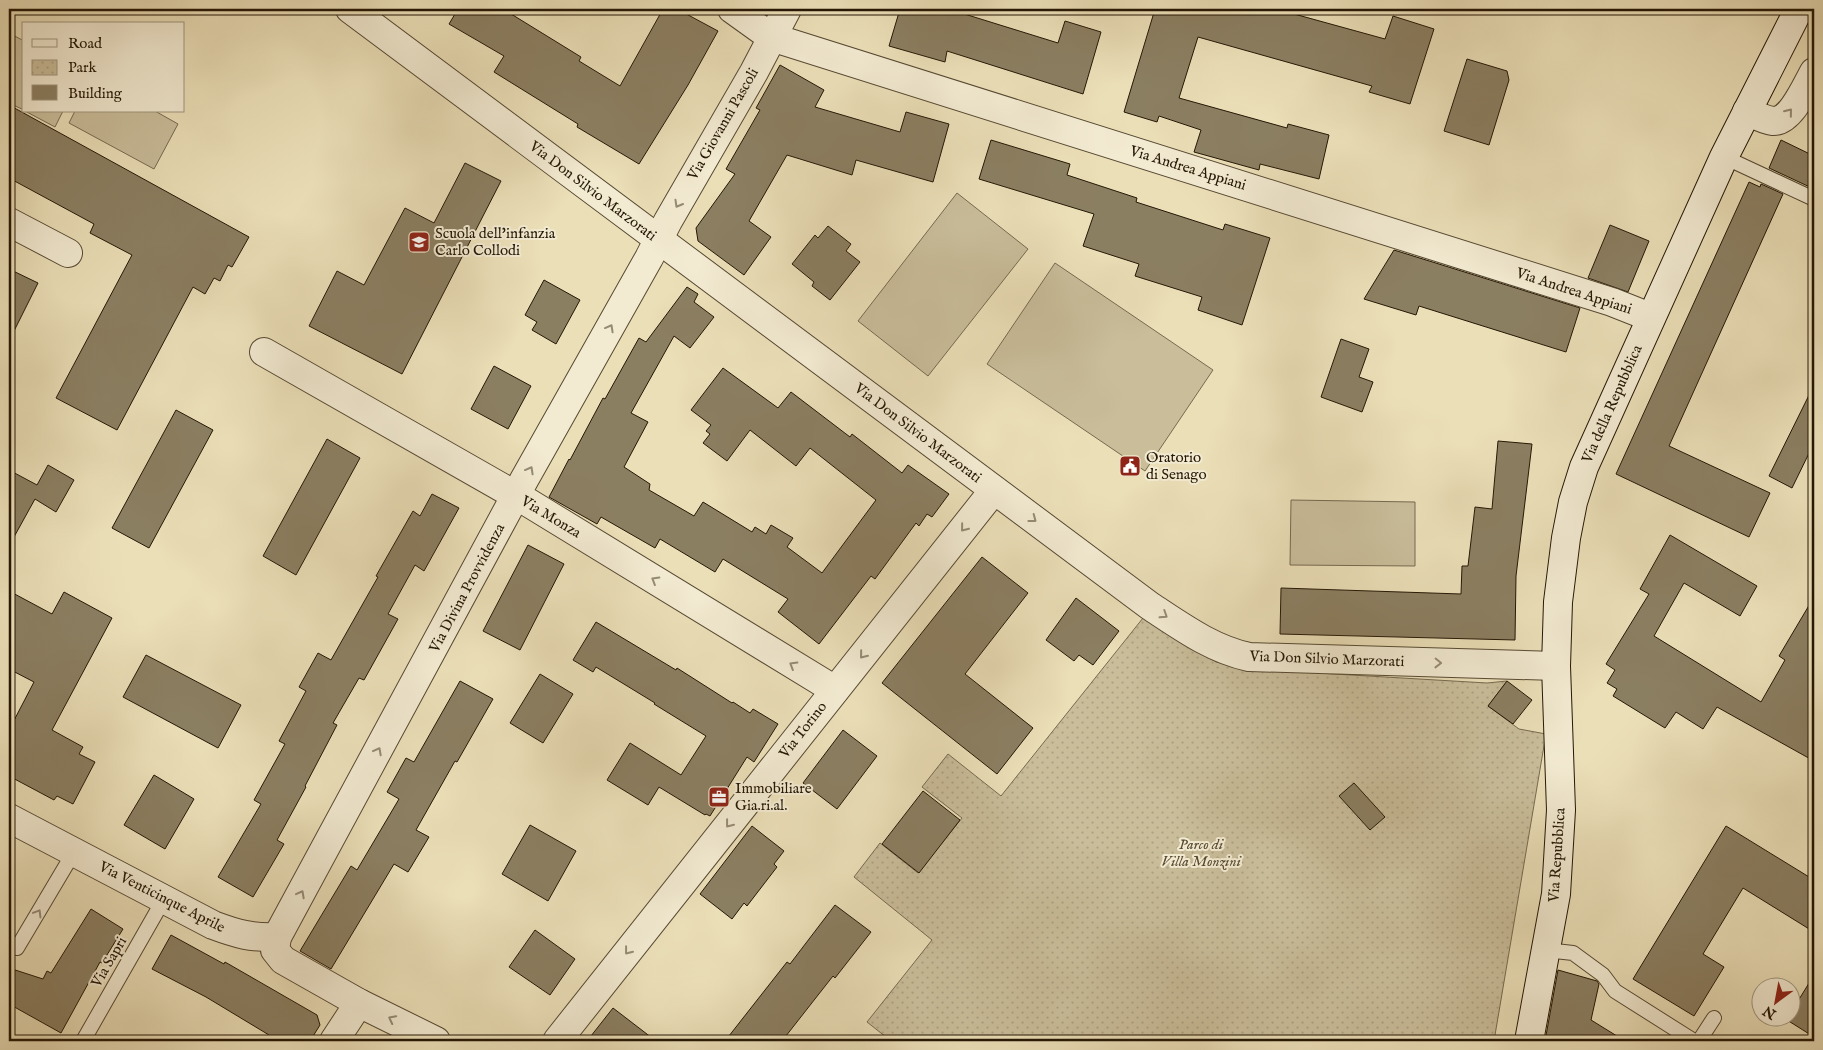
<svg xmlns="http://www.w3.org/2000/svg" width="1823" height="1050" viewBox="0 0 1823 1050" font-family="'IM FELL English',serif">
  <style>
    .grass { fill: #c9bd9a; stroke: #766a50 }
    .park { fill: url(#park-dots); stroke: #766a50 }
    .building { fill: #8b7f62; stroke: #241705 }
    .lines { fill: none; stroke-linecap: round; stroke-linejoin: round }
    .lane-casing { stroke: #564932; stroke-width: 16 }
    .street-casing { stroke: #564932; stroke-width: 30 }
    .secondary-casing { stroke: #241705; stroke-width: 30 }
    .lane { stroke: #f2ead1; stroke-width: 14 }
    .street { stroke: #f2ead1; stroke-width: 28 }
    .secondary { stroke: #f2ead1; stroke-width: 28 }
    .oneway { stroke: #958b75 }
    .labels { text-anchor: middle; dominant-baseline: central; stroke-width: 4; stroke-linejoin: round; paint-order: stroke }
    .street-label { font-size: 15px; fill: #241705; stroke: #f2ead1 }
    .poi-label { font-size: 15px; fill: #241705; stroke: #f2ead1; text-anchor: start }
    .park-label { font-size: 15px; font-style: italic; fill: #564932; stroke: #f2ead1 }
  </style>
  <defs>
    <pattern id="park-dots" width="8" height="8" patternUnits="userSpaceOnUse" patternTransform="scale(1.25)"><rect width="8" height="8" fill="#c9bd9a"/><path d="M2 2h.1M6 6h.1" fill="none" stroke="#aca283" stroke-width="1.8" stroke-linecap="round"/></pattern>
  </defs>
  <rect width="100%" height="100%" fill="#ebdfb8"/>
  <filter id="stains"><feTurbulence type="fractalNoise" baseFrequency=".004" numOctaves="4"/><feColorMatrix values="0 0 0 0 .2 0 0 0 0 .09 0 0 0 0 .02 0 0 0 .5 -.17"/></filter>
  <radialGradient id="worn" r=".72"><stop offset=".6" stop-color="#630" stop-opacity="0"/><stop offset="1" stop-color="#630" stop-opacity=".3"/></radialGradient>
  <!-- grass -->
  <g class="grass">
    <path d="M9,33L24,41V110L9,103Z"/>
    <path d="M25,111H63L55,127Z"/>
    <path d="M75,111H155L178,124L154,169L69,123Z"/>
    <path d="M957,193L1028,249L928,376L858,321Z"/>
    <path d="M1055,263L1213,370L1145,471L987,364Z"/>
    <path d="M1291,500L1415,502V566L1290,565Z"/>
  </g>
  <!-- park -->
  <path class="park" d="M1143,618L1216,662L1249,669L1487,683L1507,681L1488,706L1519,729L1546,734L1494,1041H891L867,1022L932,940L854,877L880,843L918,873L962,818L922,787L948,754L1001,796Z"/>
  <!-- building -->
  <g class="building">
    <path d="M458,9H503L581,57L579,61L620,86L663,9H677L718,31L688,85L639,164L577,127L578,124L494,72L504,56L449,24Z"/>
    <path d="M900,9H959L958,12L1058,43L1065,21L1101,32L1083,94L947,51L945,62L889,46Z"/>
    <path d="M1155,9H1276L1385,39L1393,16L1434,29L1410,104L1369,92L1372,86L1198,37L1179,98L1287,128L1288,124L1329,135L1319,179L1260,164L1259,170L1194,152L1201,130L1159,116L1157,122L1124,112Z"/>
    <path d="M1467,59L1507,71L1509,80L1489,145L1444,131Z"/>
    <path d="M780,65L824,90L815,107L900,132L906,112L949,124L933,182L856,160L852,175L787,155L749,221L771,237L744,275L698,241L696,228L735,174L726,169L760,110L756,108Z"/>
    <path d="M9,105L249,237L232,267L228,265L220,281L214,278L205,294L193,287L117,430L56,398L132,255L90,233L94,224L9,178Z"/>
    <path d="M991,140L1070,164L1067,175L1137,198L1136,202L1223,230L1225,224L1270,238L1242,325L1198,310L1202,297L1135,276L1139,264L1083,246L1094,214L979,179Z"/>
    <path d="M1781,140L1814,156V189L1769,168Z"/>
    <path d="M465,163L501,181L402,374L309,326L337,271L364,285L405,208L434,223Z"/>
    <path d="M1749,182L1760,187L1761,184L1783,194L1669,446L1770,493L1749,537L1616,474Z"/>
    <path d="M1610,225L1649,241L1628,292L1588,278Z"/>
    <path d="M828,226L851,244L846,251L860,262L830,300L812,286L814,282L792,264L815,235L818,238Z"/>
    <path d="M1394,250L1580,308L1566,352L1419,306L1416,315L1364,299Z"/>
    <path d="M9,269L38,283L9,341Z"/>
    <path d="M544,280L580,300L556,344L532,330L537,322L525,315Z"/>
    <path d="M687,287L698,294L694,302L714,317L690,348L674,336L631,413L648,422L624,467L650,484L649,490L694,516L703,502L752,532L755,527L766,534L771,525L793,538L787,547L822,573L876,500L810,448L796,466L750,430L727,461L703,443L710,434L706,431L711,425L691,410L723,368L778,408L791,392L850,437L852,434L902,473L908,465L949,494L932,517L927,514L919,526L916,523L875,579L871,576L819,644L778,612L788,599L723,559L715,572L660,539L655,548L601,517L597,524L549,497L569,459L570,460L603,398L605,399L639,338L646,342Z"/>
    <path d="M1341,339L1369,349L1359,377L1373,382L1362,412L1321,397Z"/>
    <path d="M494,366L531,386L508,429L471,409Z"/>
    <path d="M1814,385V443L1792,488L1769,476Z"/>
    <path d="M176,410L213,430L149,548L112,528Z"/>
    <path d="M327,439L360,458L296,575L263,556Z"/>
    <path d="M1498,441L1532,444L1516,576L1515,640L1280,634L1281,588L1461,594L1462,566H1468L1475,507L1492,509Z"/>
    <path d="M48,465L74,480L56,512L35,499L9,546V470L37,485Z"/>
    <path d="M432,494L459,508L424,571L415,565L388,614L398,619L364,680L359,678L333,723L337,725L305,786L306,787L277,840L284,844L253,897L218,877L261,804L254,800L285,744L279,741L306,691L299,687L318,653L331,660L378,577L376,576L413,511L420,516Z"/>
    <path d="M1670,535L1757,586L1740,616L1684,583L1654,636L1761,702L1785,660L1779,656L1814,597V761L1717,707L1703,729L1676,712L1665,728L1613,696L1617,689L1607,683L1615,670L1606,664L1649,594L1640,589Z"/>
    <path d="M528,545L564,564L520,650L483,631Z"/>
    <path d="M982,557L1028,593L965,674L1033,728L997,774L882,683Z"/>
    <path d="M9,591L52,614L64,592L112,618L52,730L83,747L79,754L95,762L73,804L57,796L54,800L9,776V730L34,682L9,669Z"/>
    <path d="M1076,598L1119,631L1093,665L1079,655L1074,661L1046,640Z"/>
    <path d="M596,622L676,670L677,668L732,703L733,702L750,713L753,709L778,724L754,762L747,757L710,816L706,814L705,815L659,787L648,805L607,780L630,743L681,775L706,736L654,704L655,703L596,667L593,672L573,660Z"/>
    <path d="M146,655L241,705L218,748L123,697Z"/>
    <path d="M540,674L573,694L543,743L510,723Z"/>
    <path d="M460,681L493,699L457,762L455,761L416,830L429,837L408,872L394,864L331,969L300,951L351,866L357,870L399,799L387,792L406,758L414,762Z"/>
    <path d="M1507,681L1532,700L1513,724L1488,706Z"/>
    <path d="M843,730L877,756L837,809L803,783Z"/>
    <path d="M154,775L194,799L165,849L124,825Z"/>
    <path d="M1354,783L1385,817L1370,830L1339,796Z"/>
    <path d="M923,791L960,820L919,873L882,844Z"/>
    <path d="M530,825L576,851L548,901L502,874Z"/>
    <path d="M752,826L784,851L774,864L777,867L747,906L744,903L732,919L700,894Z"/>
    <path d="M1726,826L1814,880V932L1743,888L1703,954L1724,967L1694,1016L1633,979Z"/>
    <path d="M835,905L871,932L835,978L833,976L782,1041H725L787,962L790,964Z"/>
    <path d="M91,909L123,929L102,963L100,962L61,1033L9,1004V968L43,979L47,971L51,973Z"/>
    <path d="M535,930L575,959L550,995L509,967Z"/>
    <path d="M171,935L224,964L225,962L317,1015L320,1025L310,1041H265L269,1035L206,997L152,969Z"/>
    <path d="M1558,970L1597,981L1599,984L1591,1020L1625,1041H1545Z"/>
    <path d="M1814,975V1037L1787,1020L1790,1018V1014Z"/>
    <path d="M613,1008L656,1041H587Z"/>
  </g>
  <g class="lines">
    <!-- lane casing -->
    <g class="lane-casing">
      <g id="lane">
        <path d="M1724,157L1814,199"/>
        <path d="M9,946L17,948L74,852"/>
        <path d="M1546,950L1573,953L1603,975L1615,991L1694,1041"/>
        <path d="M83,1041L164,899"/>
        <path d="M1699,1041L1714,1018"/>
      </g>
    </g>
    <!-- street casing -->
    <g class="street-casing">
      <g id="street">
        <path d="M350,9L1150,606C1182,627 1212,649 1249,657L1556,666"/>
        <path d="M732,9L771,37L1612,302L1650,317"/>
        <path d="M1747,111C1755,115 1764,120 1773,121C1791,122 1806,86 1814,72"/>
        <path d="M9,222L68,253"/>
        <path d="M264,352L529,503L835,690"/>
        <path d="M9,818L213,925C237,934 251,938 277,937"/>
        <path d="M334,1041L359,1003"/>
        <path d="M436,1041L359,1003L283,960L275,950L277,937L524,480L649,258L668,221L754,72L787,9"/>
        <path d="M557,1041L994,490"/>
      </g>
    </g>
    <!-- secondary casing -->
    <g class="secondary-casing">
      <path id="secondary" d="M1529,1041L1556,894L1561,810L1556,666L1558,602L1566,538L1573,502L1584,467L1724,157L1799,9"/>
    </g>
    <!-- lane -->
    <use href="#lane" class="lane"/>
    <!-- street -->
    <use href="#street" class="street"/>
    <!-- secondary -->
    <use href="#secondary" class="secondary"/>
  </g>
  <!-- one-way arrows -->
  <defs><path id="oneway-chevron" d="M-2-3.5L2.5 0L-2 3.5" fill="none" stroke-width="1.6" stroke-linecap="round" stroke-linejoin="round" transform="scale(1.25)"/></defs>
  <g class="oneway">
    <use href="#oneway-chevron" transform="translate(1789 112) rotate(-51)"/>
    <use href="#oneway-chevron" transform="translate(678 204) rotate(120)"/>
    <use href="#oneway-chevron" transform="translate(610 328) rotate(-61)"/>
    <use href="#oneway-chevron" transform="translate(530 470) rotate(-61)"/>
    <use href="#oneway-chevron" transform="translate(1033 519) rotate(37)"/>
    <use href="#oneway-chevron" transform="translate(964 528) rotate(129)"/>
    <use href="#oneway-chevron" transform="translate(655 580) rotate(-149)"/>
    <use href="#oneway-chevron" transform="translate(1164 615) rotate(33)"/>
    <use href="#oneway-chevron" transform="translate(863 655) rotate(129)"/>
    <use href="#oneway-chevron" transform="translate(1438 663) rotate(1)"/>
    <use href="#oneway-chevron" transform="translate(793 665) rotate(-149)"/>
    <use href="#oneway-chevron" transform="translate(378 751) rotate(-62)"/>
    <use href="#oneway-chevron" transform="translate(729 824) rotate(128)"/>
    <use href="#oneway-chevron" transform="translate(301 894) rotate(-62)"/>
    <use href="#oneway-chevron" transform="translate(38 913) rotate(-59)"/>
    <use href="#oneway-chevron" transform="translate(628 951) rotate(128)"/>
    <use href="#oneway-chevron" transform="translate(392 1019) rotate(-153)"/>
  </g>
  <!-- icons -->
  <defs>
    <g id="school-square" transform="scale(1.125)"><rect x="-9" y="-9" width="18" height="18" rx="4" fill="#8f2418" stroke="#f2ead1"/><path d="M0-5L7-2L0 1L-7-2ZM-4 1L0 2.5L4 1V4Q0 6-4 4Z" fill="#fff"/></g>
    <g id="civic-square" transform="scale(1.125)"><rect x="-9" y="-9" width="18" height="18" rx="4" fill="#8f2418" stroke="#f2ead1"/><path d="M-.6-6.5H3V-4.5H.6V-3L4-1V1h2V6H-6V1h2V-1L-.6-3ZM-1.2 2.5V6h2.4V2.5Z" fill="#fff"/></g>
    <g id="office-square" transform="scale(1.125)"><rect x="-9" y="-9" width="18" height="18" rx="4" fill="#8f2418" stroke="#f2ead1"/><path d="M-6-3h4V-5.5h4V-3h4V5H-6ZM-1-4.5V-3h2v-1.5ZM-6 0V1H6V0Z" fill="#fff"/></g>
  </defs>
  <g fill-rule="evenodd">
    <use href="#school-square" x="419" y="242"/>
    <use href="#civic-square" x="1130" y="466"/>
    <use href="#office-square" x="719" y="797"/>
  </g>
  <g class="labels">
    <!-- street labels -->
    <g class="street-label">
      <text transform="translate(723 124) rotate(-60)">Via Giovanni Pascoli</text>
      <text transform="translate(1188 168) rotate(17)">Via Andrea Appiani</text>
      <text transform="translate(593 191) rotate(37)">Via Don Silvio Marzorati</text>
      <text transform="translate(1574 291) rotate(18)">Via Andrea Appiani</text>
      <text transform="translate(1612 404) rotate(-66)">Via della Repubblica</text>
      <text transform="translate(918 433) rotate(37)">Via Don Silvio Marzorati</text>
      <text transform="translate(551 517) rotate(31)">Via Monza</text>
      <text transform="translate(467 588) rotate(-62)">Via Divina Provvidenza</text>
      <text transform="translate(1327 659) rotate(2)">Via Don Silvio Marzorati</text>
      <text transform="translate(803 730) rotate(-52)">Via Torino</text>
      <text transform="translate(1557 855) rotate(-86)">Via Repubblica</text>
      <text transform="translate(162 897) rotate(27)">Via Venticinque Aprile</text>
      <text transform="translate(109 962) rotate(-60)">Via Sapri</text>
    </g>
    <!-- poi labels -->
    <g class="poi-label">
      <text x="435" y="233">Scuola dell'infanzia<tspan x="435" dy="17">Carlo Collodi</tspan></text>
      <text x="1146" y="457">Oratorio<tspan x="1146" dy="17">di Senago</tspan></text>
      <text x="735" y="788">Immobiliare<tspan x="735" dy="17">Gia.ri.al.</tspan></text>
    </g>
    <!-- park labels -->
    <g class="park-label">
      <text x="1201" y="844">Parco di<tspan x="1201" dy="17">Villa Monzini</tspan></text>
    </g>
  </g>
  <!-- margin -->
  <rect width="1823" height="1050" fill="none" stroke="#ebdfb8" stroke-width="30"/>
  <rect x="10" y="10" width="1803" height="1030" fill="none" stroke="#241705" stroke-width="2.5"/>
  <rect x="15" y="15" width="1793" height="1020" fill="none" stroke="#241705"/>
  <!-- legend -->
  <rect x="22" y="22" width="162" height="90" fill="#f2ead1" stroke="#a0967f"/>
  <rect x="32" y="39" width="25" height="8" fill="#f2ead1" stroke="#a0967f"/>
  <text x="68" y="48" font-size="15" fill="#241705">Road</text>
  <rect x="32" y="60" width="25" height="15" fill="url(#park-dots)" stroke="#a0967f"/>
  <text x="68" y="72" font-size="15" fill="#241705">Park</text>
  <rect x="32" y="85" width="25" height="15" fill="#8b7f62" stroke="#a0967f"/>
  <text x="68" y="98" font-size="15" fill="#241705">Building</text>
  <!-- north arrow -->
  <g transform="translate(1776 1002) rotate(212)"><circle r="24" fill="#f2ead1" stroke="#a0967f"/>
  <path d="M0-4L9 19L0 12L-9 19Z" fill="#8f2418"/>
  <text y="-8" font-size="14" font-weight="bold" text-anchor="middle" fill="#241705">N</text>
  </g>
  <rect width="100%" height="100%" filter="url(#stains)"/>
  <rect width="100%" height="100%" fill="url(#worn)"/>
</svg>
